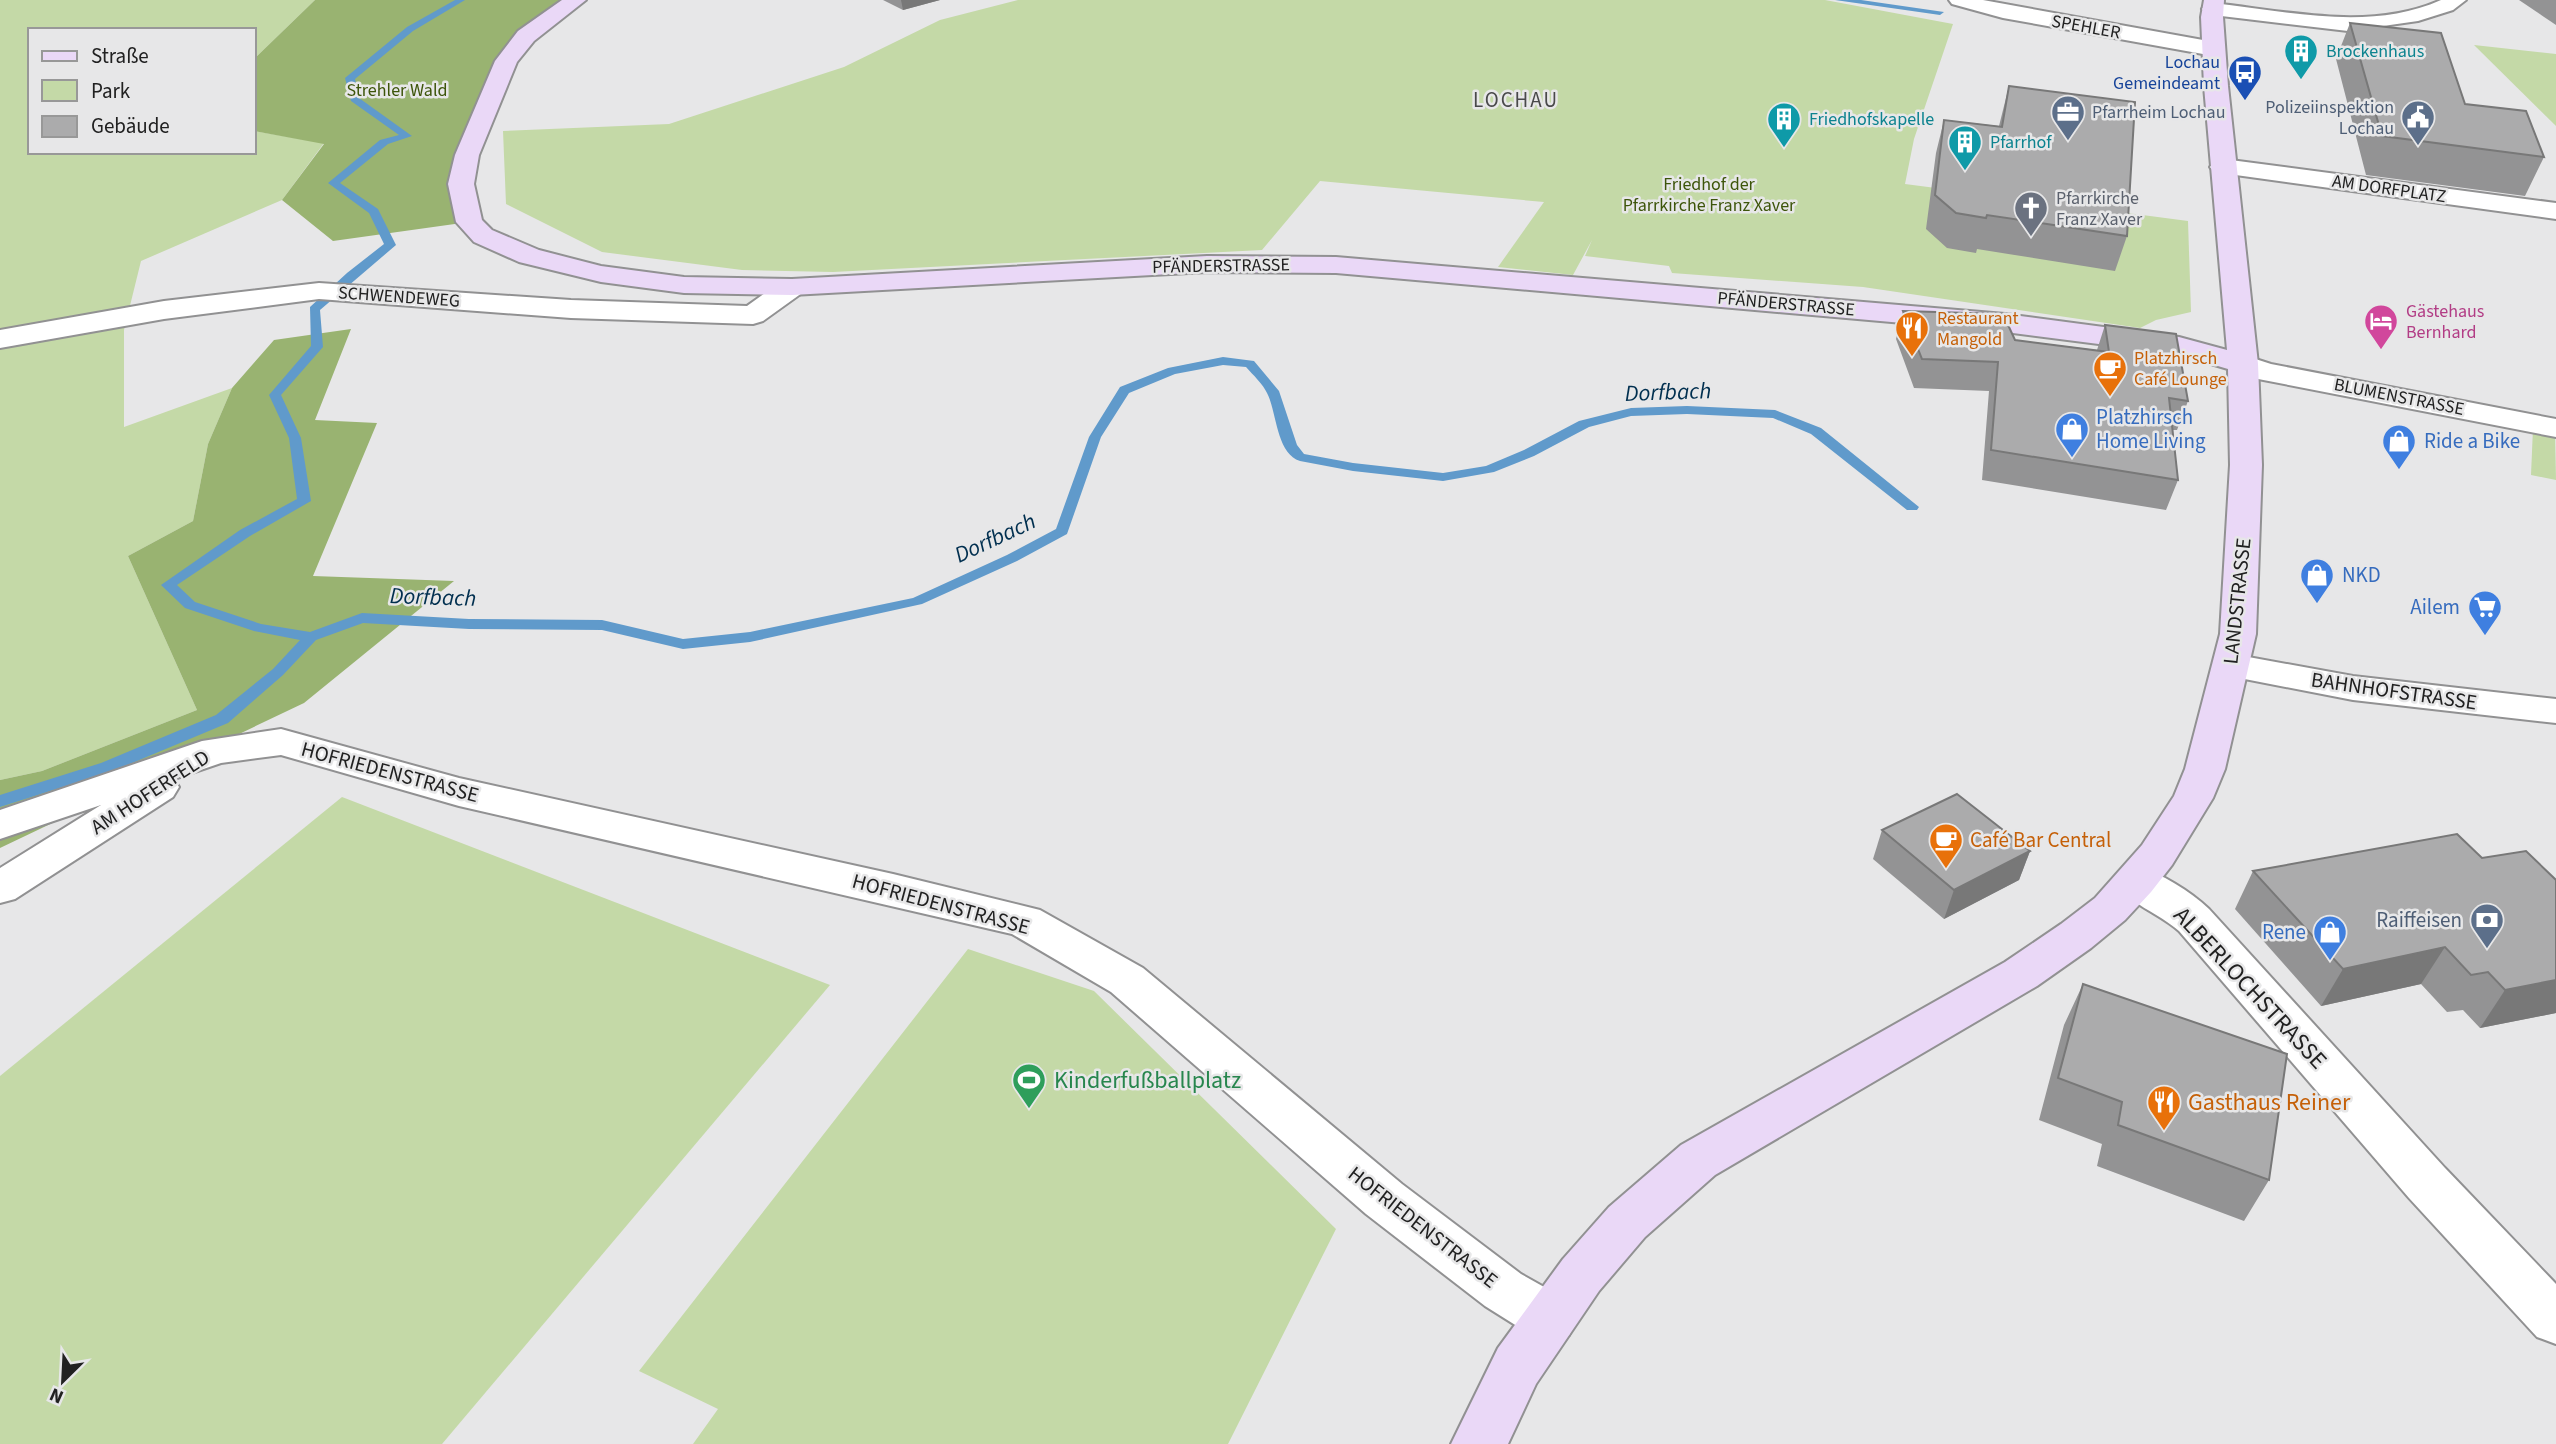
<svg xmlns="http://www.w3.org/2000/svg" width="2556" height="1444" viewBox="0 0 2556 1444" font-family="'Source Sans 3',sans-serif">
  <style>
    .green { fill: #c4d9a7 }
    .forest { fill: #99b371 }
    .lines { fill: none; stroke-linecap: round; stroke-linejoin: round }
    .stream { fill: #609acb; fill-rule: evenodd }
    .street-casing { stroke: #919192; stroke-width: 4 }
    .secondary-casing { stroke: #919192; stroke-width: 4 }
    .street { fill: #fff; fill-rule: evenodd }
    .secondary { fill: #ead8f7; fill-rule: evenodd }
    .wall { fill: #939394 }
    .shaded-wall { fill: #787878 }
    .building { fill: #ababac; stroke: #787878; stroke-width: 2 }
    .labels { text-anchor: middle; dominant-baseline: central; stroke-width: 5; stroke-linejoin: round; paint-order: stroke }
    .far-street-label { font-size: 18px; fill: #212121; stroke: #e7e7e8 }
    .far-culture-label { font-size: 18px; fill: #0d838f; stroke: #e7e7e8; text-anchor: start }
    .far-transit-label { font-size: 18px; fill: #164399; stroke: #e7e7e8; text-anchor: end }
    .far-park-label { font-size: 18px; fill: #3d550a; stroke: #e7e7e8 }
    .far-service-label { font-size: 18px; fill: #4e5e75; stroke: #e7e7e8; text-anchor: end }
    .far-worship-label { font-size: 18px; fill: #5b616d; stroke: #e7e7e8; text-anchor: start }
    .far-hotel-label { font-size: 18px; fill: #b23c85; stroke: #e7e7e8; text-anchor: start }
    .far-food-label { font-size: 18px; fill: #c56008; stroke: #e7e7e8; text-anchor: start }
    .far-quarter-label { font-size: 21px; letter-spacing: 2px; fill: #49494a; stroke: #e7e7e8 }
    .shop-label { font-size: 21px; fill: #366cbe; stroke: #e7e7e8; text-anchor: start }
    .street-label { font-size: 21px; fill: #212121; stroke: #e7e7e8 }
    .food-label { font-size: 21px; fill: #c56008; stroke: #e7e7e8; text-anchor: start }
    .service-label { font-size: 21px; fill: #4e5e75; stroke: #e7e7e8; text-anchor: end }
    .water-label { font-size: 23px; font-style: italic; fill: #002f4f; stroke: #e7e7e8 }
    .near-street-label { font-size: 24px; fill: #212121; stroke: #e7e7e8 }
    .near-leisure-label { font-size: 24px; fill: #27864d; stroke: #e7e7e8; text-anchor: start }
    .near-food-label { font-size: 24px; fill: #c56008; stroke: #e7e7e8; text-anchor: start }
  </style>
  <rect width="100%" height="100%" fill="#e7e7e8"/>
  <!-- green -->
  <g class="green">
    <path d="M0,0H315L254,59V30H30V152H254V131L324,143L282,200L141,261L124,330V427L232,388L208,444L193,521L128,556L197,710L42,771L0,780Z"/>
    <path d="M1018,0H1825L1953,24L1914,139L1905,184L2188,221L2191,312L2156,320L2140,328L1863,287L1672,273L1669,266L1585,256L1592,240L1573,275L1498,267L1544,202L1320,181L1262,250L833,272L742,270L602,252L506,204L503,131L669,124L844,67L940,20Z"/>
    <path d="M2474,45L2556,54V126Z"/>
    <path d="M2533,428L2555,433L2556,480L2531,475Z"/>
    <path d="M342,797L830,985L442,1444H0V1076Z"/>
    <path d="M968,949L1094,991L1336,1229L1228,1444H693L718,1409L639,1371Z"/>
  </g>
  <!-- forest -->
  <g class="forest">
    <path d="M315,0H576L526,36L468,155L469,222L333,241L282,200L324,144L254,131V59Z"/>
    <path d="M351,329L315,420L377,423L313,576L454,581L304,703L0,848V780L42,771L197,710L128,556L193,521L208,444L232,388L274,340Z"/>
  </g>
  <g class="lines">
    <!-- stream -->
    <g class="stream">
      <path d="M455,0H465L413,31L355,79L359,98L412,136L388,144L340,183L378,209L396,245L320,310L323,347L281,395L301,438L311,501L250,536L177,585L195,602L261,624L310,632L362,613L469,619L602,620L683,639L750,632L913,598L1007,555L1056,529L1089,437L1120,387L1168,368L1223,357L1254,361L1279,391L1297,445L1304,454L1353,463L1443,473L1486,466L1524,450L1579,421L1631,408L1687,406L1775,410L1821,428L1919,507L1917,510H1907L1811,434L1773,418L1687,414L1631,416L1589,427L1534,456L1494,472L1443,481L1353,471L1300,461C1276,453 1277,412 1267,393C1263,384 1253,375 1246,367L1223,365L1175,374L1129,393L1101,437L1067,534L1017,561L922,604L750,642L683,649L602,630L469,629L363,623L316,640L283,675L228,723L113,771L0,807V795L101,763L216,715L273,669L300,640L254,631L185,608L161,585L240,530L297,499L289,438L269,395L311,346L310,307L347,273L384,244L369,213L328,183L380,140L399,135L351,101L345,78L407,27Z"/>
      <path d="M1835,0H1861L1944,12L1940,15Z"/>
    </g>
    <!-- street casing -->
    <g class="street-casing">
      <g id="street">
        <path d="M1949,0H1983L2214,42L2222,44L2225,49L2222,54L2214,56L2003,18L1952,4Z"/>
        <path d="M2441,0H2466L2453,10L2418,21L2348,31L2213,15L2206,13L2202,9L2206,5L2213,3C2287,11 2370,32 2441,0Z"/>
        <path d="M2223,159L2556,203V219L2214,172L2210,167L2214,162Z"/>
        <path d="M792,279L802,281L806,287L802,293L763,321L753,324L571,318L319,299L164,319L0,348V330L164,301L319,283L571,300L747,306L782,281Z"/>
        <path d="M2243,355L2271,364L2556,419V437L2253,378L2232,370L2228,364L2232,358Z"/>
        <path d="M2232,654L2353,676L2556,699V723L2353,700L2219,674L2213,666L2219,658Z"/>
        <path d="M281,729L459,778L893,874L1040,910L1143,968L1402,1184L1521,1274L1569,1301L1576,1318L1569,1335L1550,1342L1531,1335L1485,1306L1366,1214L1111,992L1012,934L459,806L281,755L221,763L174,779L179,787L173,797L15,899L0,903V868L101,805L0,839V810L202,741Z"/>
        <path d="M2136,866C2162,874 2189,890 2209,909L2445,1168L2556,1284V1344L2537,1337L2409,1198L2179,931C2159,913 2128,904 2115,881L2121,870Z"/>
      </g>
    </g>
    <!-- secondary casing -->
    <g class="secondary-casing">
      <path id="secondary" d="M562,0H586L534,41L517,62L479,155L474,184L482,220L492,230L539,250L601,266L684,277L792,279L1207,256L1336,257L2005,314L2179,337L2227,350L2204,86L2201,17L2204,0H2224L2223,17L2228,86L2258,364L2262,465L2256,634L2225,769L2213,798L2172,865L2151,892L2125,920L2091,948L2037,986L1715,1175L1645,1237L1599,1291L1536,1384L1508,1444H1451L1498,1348L1563,1259L1609,1207L1681,1145L2005,962L2061,924L2095,898L2142,845L2174,796L2185,769L2220,634L2230,465L2228,369L2177,354L2005,332L1336,273L1207,272L792,295L684,293L601,282L519,262L474,242L456,222L448,184L455,155L495,61L518,31Z"/>
    </g>
    <!-- street -->
    <use href="#street" class="street"/>
    <!-- secondary -->
    <use href="#secondary" class="secondary"/>
  </g>
  <!-- wall -->
  <g class="wall">
    <path d="M883,0H940L903,10Z"/>
    <path d="M2519,0H2556V25Z"/>
    <path d="M2350,23L2465,104L2544,157L2525,196L2366,175L2336,59Z"/>
    <path d="M2009,86L2127,236L2115,271L1977,249L1976,253L1947,248L1926,229L1936,153L1944,120L1999,126Z"/>
    <path d="M1903,311L2015,340L2097,350L2105,325L2188,401L2177,430H2172L2178,480L2166,510L1982,480L1989,391L1914,388L1896,339Z"/>
    <path d="M1882,830L2030,851L2019,880L1944,919L1873,859Z"/>
    <path d="M2482,858L2556,880V1013L2480,1028L2463,1010L2447,1012L2421,984L2321,1006L2235,909L2253,871Z"/>
    <path d="M2083,984L2269,1180L2244,1221L2097,1166L2102,1144L2039,1120L2064,1025Z"/>
  </g>
  <!-- shaded-wall -->
  <g class="shaded-wall">
    <path d="M901,0H940L903,10Z"/>
    <path d="M2030,851L2019,880L1944,919L1954,890Z"/>
    <path d="M2445,947L2421,984L2321,1006L2343,969Z"/>
    <path d="M2556,980V1013L2480,1028L2505,990Z"/>
  </g>
  <!-- building -->
  <g class="building">
    <path d="M2350,23L2441,33L2465,104L2526,111L2544,157L2382,136Z"/>
    <path d="M2009,86L2135,102L2127,236L1987,215L1986,218L1956,213L1935,195L1944,120L2002,127Z"/>
    <path d="M1903,311L2003,314L2015,340L2109,352L2105,325L2176,334L2188,401L2169,398L2178,480L1991,450L1998,362L1922,359Z"/>
    <path d="M1957,794L2030,851L1954,890L1882,830Z"/>
    <path d="M2457,834L2482,858L2526,851L2556,880V980L2505,990L2488,972L2471,975L2445,947L2343,969L2253,871Z"/>
    <path d="M2083,984L2287,1054L2269,1180L2118,1125L2122,1102L2058,1078Z"/>
  </g>
  <!-- icons -->
  <defs>
    <g id="building-pin" transform="scale(1.75)"><path d="M0 17L-7.5 6A9.5 9.5 0 1 1 7.5 6Z" fill="#0f9aa8" stroke="#e7e7e8"/><path d="M-4-6H4V6H1V3H-1V6H-4ZM-2.5-4.3h1.7v1.8h-1.7ZM.8-4.3h1.7v1.8H.8ZM-2.5-1h1.7V.8h-1.7ZM.8-1h1.7V.8H.8Z" fill="#fff"/></g>
    <g id="bus-pin" transform="scale(1.75)"><path d="M0 17L-7.5 6A9.5 9.5 0 1 1 7.5 6Z" fill="#1a4fb4" stroke="#e7e7e8"/><path d="M-5-6H5V4H4V6H2V4H-2V6H-4V4H-5ZM-3.5-4V0h7V-4ZM-3.5 1.2v1.5H-2V1.2ZM2 1.2v1.5H3.5V1.2Z" fill="#fff"/></g>
    <g id="office-pin" transform="scale(1.75)"><path d="M0 17L-7.5 6A9.5 9.5 0 1 1 7.5 6Z" fill="#5c6f8a" stroke="#e7e7e8"/><path d="M-6-3h4V-5.5h4V-3h4V5H-6ZM-1-4.5V-3h2v-1.5ZM-6 0V1H6V0Z" fill="#fff"/></g>
    <g id="civic-pin" transform="scale(1.75)"><path d="M0 17L-7.5 6A9.5 9.5 0 1 1 7.5 6Z" fill="#5c6f8a" stroke="#e7e7e8"/><path d="M-.6-6.5H3V-4.5H.6V-3L4-1V1h2V6H-6V1h2V-1L-.6-3ZM-1.2 2.5V6h2.4V2.5Z" fill="#fff"/></g>
    <g id="church-pin" transform="scale(1.75)"><path d="M0 17L-7.5 6A9.5 9.5 0 1 1 7.5 6Z" fill="#6b7280" stroke="#e7e7e8"/><path d="M-1.2-6h2.4v3.5h3.3v2.4h-3.3V6h-2.4V-.1h-3.3v-2.4h3.3Z" fill="#fff"/></g>
    <g id="hotel-pin" transform="scale(1.75)"><path d="M0 17L-7.5 6A9.5 9.5 0 1 1 7.5 6Z" fill="#d1479c" stroke="#e7e7e8"/><path d="M-6-4.5h1.5V1H6V5H4.5V3h-9V5H-6ZM-4 0a1.8 1.8 0 1 1 3.6 0ZM.5 0V-2.5h3Q6-2.5 6 0Z" fill="#fff"/></g>
    <g id="restaurant-pin" transform="scale(1.75)"><path d="M0 17L-7.5 6A9.5 9.5 0 1 1 7.5 6Z" fill="#e8710a" stroke="#e7e7e8"/><path d="M-5-6h1v4h1v-4h1v4h1v-4h1v5L-1.5 .5V6h-2V.5L-5-1ZM5-6V6H3V1.5H1.5Q1.5-4 5-6Z" fill="#fff"/></g>
    <g id="cafe-pin" transform="scale(1.75)"><path d="M0 17L-7.5 6A9.5 9.5 0 1 1 7.5 6Z" fill="#e8710a" stroke="#e7e7e8"/><path d="M-5.5-4.5H6V0H3Q3 3.5 0 3.5H-2.5Q-5.5 3.5-5.5 0ZM3-3.2v2h1.7v-2ZM-6 4.5H4V6H-6Z" fill="#fff"/></g>
    <g id="shop-pin" transform="scale(1.75)"><path d="M0 17L-7.5 6A9.5 9.5 0 1 1 7.5 6Z" fill="#3f7fe0" stroke="#e7e7e8"/><path d="M-5-2.5h2.3a2.7 3.5 0 0 1 5.4 0H5L5.5 6h-11ZM-1.5-2.5h3a1.5 2.3 0 0 0-3 0Z" fill="#fff"/></g>
    <g id="supermarket-pin" transform="scale(1.75)"><path d="M0 17L-7.5 6A9.5 9.5 0 1 1 7.5 6Z" fill="#3f7fe0" stroke="#e7e7e8"/><path d="M-6-5.5h2.5l.6 2H6L4.5 2H-2.5L-4.4-4H-6ZM-1.5 3.2a1.3 1.3 0 1 0 .1 0ZM3 3.2a1.3 1.3 0 1 0 .1 0Z" fill="#fff"/></g>
    <g id="bank-pin" transform="scale(1.75)"><path d="M0 17L-7.5 6A9.5 9.5 0 1 1 7.5 6Z" fill="#5c6f8a" stroke="#e7e7e8"/><path d="M-6-4H6V4H-6ZM0-2.3a2.3 2.3 0 1 0 0 4.6a2.3 2.3 0 1 0 0-4.6Z" fill="#fff"/></g>
    <g id="stadium-pin" transform="scale(1.75)"><path d="M0 17L-7.5 6A9.5 9.5 0 1 1 7.5 6Z" fill="#2e9e5b" stroke="#e7e7e8"/><path d="M0-5a6.5 5 0 1 0 0 10a6.5 5 0 1 0 0-10ZM-3.5-1.8h7v3.6h-7Z" fill="#fff"/></g>
  </defs>
  <g fill-rule="evenodd">
    <use href="#building-pin" x="2301" y="51"/>
    <use href="#bus-pin" x="2245" y="72"/>
    <use href="#office-pin" x="2068" y="112"/>
    <use href="#civic-pin" x="2418" y="117"/>
    <use href="#building-pin" x="1784" y="119"/>
    <use href="#building-pin" x="1965" y="142"/>
    <use href="#church-pin" x="2031" y="208"/>
    <use href="#hotel-pin" x="2381" y="321"/>
    <use href="#restaurant-pin" x="1912" y="328"/>
    <use href="#cafe-pin" x="2110" y="368"/>
    <use href="#shop-pin" x="2072" y="429"/>
    <use href="#shop-pin" x="2399" y="441"/>
    <use href="#shop-pin" x="2317" y="575"/>
    <use href="#supermarket-pin" x="2485" y="607"/>
    <use href="#cafe-pin" x="1946" y="840"/>
    <use href="#bank-pin" x="2487" y="920"/>
    <use href="#shop-pin" x="2330" y="932"/>
    <use href="#stadium-pin" x="1029" y="1080"/>
    <use href="#restaurant-pin" x="2164" y="1102"/>
  </g>
  <g class="labels">
    <!-- far-street labels -->
    <g class="far-street-label">
      <text transform="translate(2086 27) rotate(10)">SPEHLER</text>
      <text transform="translate(2389 189) rotate(8)">AM DORFPLATZ</text>
      <text transform="translate(1221 266) rotate(-1)">PFÄNDERSTRASSE</text>
      <text transform="translate(399 297) rotate(4)">SCHWENDEWEG</text>
      <text transform="translate(1786 304) rotate(5)">PFÄNDERSTRASSE</text>
      <text transform="translate(2399 397) rotate(11)">BLUMENSTRASSE</text>
    </g>
    <!-- far-culture labels -->
    <g class="far-culture-label">
      <text x="2326" y="51">Brockenhaus</text>
      <text x="1809" y="119">Friedhofskapelle</text>
      <text x="1990" y="142">Pfarrhof</text>
    </g>
    <!-- far-transit labels -->
    <g class="far-transit-label">
      <text x="2220" y="62">Lochau<tspan x="2220" dy="21">Gemeindeamt</tspan></text>
    </g>
    <!-- far-park labels -->
    <g class="far-park-label">
      <text x="397" y="90">Strehler Wald</text>
      <text x="1709" y="184">Friedhof der<tspan x="1709" dy="21">Pfarrkirche Franz Xaver</tspan></text>
    </g>
    <!-- far-service labels -->
    <g class="far-service-label">
      <text x="2394" y="107">Polizeiinspektion<tspan x="2394" dy="21">Lochau</tspan></text>
      <text x="2092" y="112" text-anchor="start">Pfarrheim Lochau</text>
    </g>
    <!-- far-worship labels -->
    <g class="far-worship-label">
      <text x="2056" y="198">Pfarrkirche<tspan x="2056" dy="21">Franz Xaver</tspan></text>
    </g>
    <!-- far-hotel labels -->
    <g class="far-hotel-label">
      <text x="2406" y="311">Gästehaus<tspan x="2406" dy="21">Bernhard</tspan></text>
    </g>
    <!-- far-food labels -->
    <g class="far-food-label">
      <text x="1937" y="318">Restaurant<tspan x="1937" dy="21">Mangold</tspan></text>
      <text x="2134" y="358">Platzhirsch<tspan x="2134" dy="21">Café Lounge</tspan></text>
    </g>
    <!-- far-quarter labels -->
    <g class="far-quarter-label">
      <text x="1516" y="100">LOCHAU</text>
    </g>
    <!-- shop labels -->
    <g class="shop-label">
      <text x="2096" y="417">Platzhirsch<tspan x="2096" dy="24">Home Living</tspan></text>
      <text x="2424" y="441">Ride a Bike</text>
      <text x="2342" y="575">NKD</text>
      <text x="2460" y="607" text-anchor="end">Ailem</text>
      <text x="2306" y="932" text-anchor="end">Rene</text>
    </g>
    <!-- street labels -->
    <g class="street-label">
      <text transform="translate(2237 601) rotate(-84)">LANDSTRASSE</text>
      <text transform="translate(2394 691) rotate(8)">BAHNHOFSTRASSE</text>
      <text transform="translate(390 772) rotate(15)">HOFRIEDENSTRASSE</text>
      <text transform="translate(150 792) rotate(-33)">AM HOFERFELD</text>
      <text transform="translate(941 904) rotate(15)">HOFRIEDENSTRASSE</text>
      <text transform="translate(1423 1227) rotate(38)">HOFRIEDENSTRASSE</text>
    </g>
    <!-- food labels -->
    <g class="food-label">
      <text x="1970" y="840">Café Bar Central</text>
    </g>
    <!-- service labels -->
    <g class="service-label">
      <text x="2462" y="920">Raiffeisen</text>
    </g>
    <!-- water labels -->
    <g class="water-label">
      <text transform="translate(1668 392) rotate(-2)">Dorfbach</text>
      <text transform="translate(995 538) rotate(-25)">Dorfbach</text>
      <text transform="translate(433 597) rotate(2)">Dorfbach</text>
    </g>
    <!-- near-street labels -->
    <g class="near-street-label">
      <text transform="translate(2250 988) rotate(47)">ALBERLOCHSTRASSE</text>
    </g>
    <!-- near-leisure labels -->
    <g class="near-leisure-label">
      <text x="1054" y="1080">Kinderfußballplatz</text>
    </g>
    <!-- near-food labels -->
    <g class="near-food-label">
      <text x="2188" y="1102">Gasthaus Reiner</text>
    </g>
  </g>
  <!-- legend -->
  <rect x="28" y="28" width="228" height="126" fill="#e7e7e8" stroke="#989898" stroke-width="2"/>
  <rect x="42" y="51" width="35" height="10" fill="#ead8f7" stroke="#989898" stroke-width="2"/>
  <text x="91" y="63" font-size="21" fill="#212121">Straße</text>
  <rect x="42" y="80" width="35" height="21" fill="#c4d9a7" stroke="#989898" stroke-width="2"/>
  <text x="91" y="98" font-size="21" fill="#212121">Park</text>
  <rect x="42" y="116" width="35" height="21" fill="#ababac" stroke="#989898" stroke-width="2"/>
  <text x="91" y="133" font-size="21" fill="#212121">Gebäude</text>
  <!-- north arrow -->
  <g transform="translate(63 1381) rotate(204)" stroke="#e7e7e8" stroke-width="5" paint-order="stroke">
  <path d="M0-5L12 26L0 18L-12 26Z" fill="#212121"/>
  <text y="-10" font-size="19" font-weight="bold" text-anchor="middle" fill="#212121">N</text>
  </g>
</svg>
